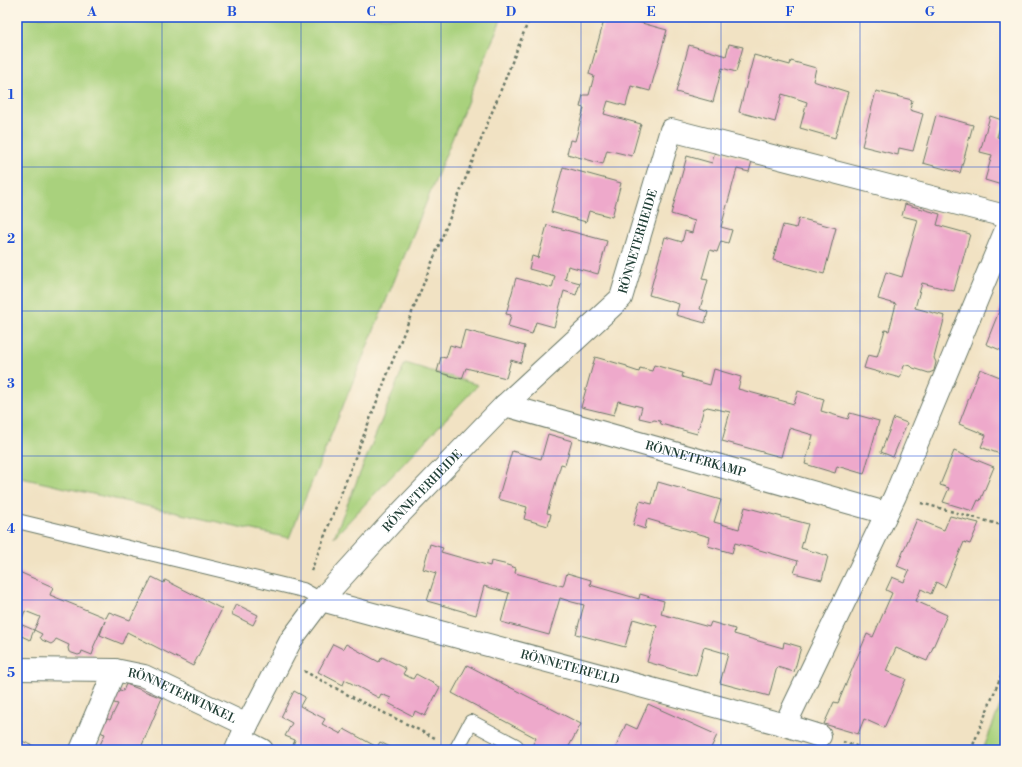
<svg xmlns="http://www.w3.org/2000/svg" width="1022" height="767" viewBox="0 0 1022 767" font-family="'Libre Bodoni',serif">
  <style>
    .green { fill: #a9d17d; stroke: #648758 }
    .building { fill: #eea9cb }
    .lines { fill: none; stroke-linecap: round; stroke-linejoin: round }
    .service-casing { stroke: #687766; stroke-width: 16 }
    .minor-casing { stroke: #687766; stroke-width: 24 }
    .path { stroke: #687766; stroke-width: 2.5; stroke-dasharray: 3 3; stroke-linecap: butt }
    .service { stroke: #fff; stroke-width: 14 }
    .minor { stroke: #fff; stroke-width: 22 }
    .grid { fill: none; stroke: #1d4ed8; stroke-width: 1; stroke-opacity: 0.55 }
    .labels { text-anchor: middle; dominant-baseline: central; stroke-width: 3.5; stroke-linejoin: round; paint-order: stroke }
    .street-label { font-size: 12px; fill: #1f3d34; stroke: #fcf5e5 }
    .neatline { fill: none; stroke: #1d4ed8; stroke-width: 1.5 }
    .grid-label { font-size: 13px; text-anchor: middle; font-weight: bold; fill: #1d4ed8 }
  </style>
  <rect width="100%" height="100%" fill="#fcf5e5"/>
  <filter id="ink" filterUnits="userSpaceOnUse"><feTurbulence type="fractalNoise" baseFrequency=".025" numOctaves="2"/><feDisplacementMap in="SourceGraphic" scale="8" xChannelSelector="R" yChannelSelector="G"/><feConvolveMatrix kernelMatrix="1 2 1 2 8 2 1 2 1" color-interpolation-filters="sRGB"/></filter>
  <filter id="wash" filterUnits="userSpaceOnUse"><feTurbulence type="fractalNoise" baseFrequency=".012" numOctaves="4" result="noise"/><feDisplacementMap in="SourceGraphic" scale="16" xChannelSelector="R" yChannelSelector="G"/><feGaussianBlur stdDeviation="0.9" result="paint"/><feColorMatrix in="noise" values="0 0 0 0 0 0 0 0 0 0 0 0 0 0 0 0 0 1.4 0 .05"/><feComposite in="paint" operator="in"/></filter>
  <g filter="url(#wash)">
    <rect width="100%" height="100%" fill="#f1e2c3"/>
    <!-- green -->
    <g class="green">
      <path d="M17,17H502L289,538L17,477Z"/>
      <path d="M405,363L478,385L334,537Z"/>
      <path d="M1005,693V750H983Z"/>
    </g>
    <g id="blocks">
      <!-- building -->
      <g class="building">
        <path d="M605,17H620L667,30L650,91L631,86L626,106L608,101L604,114L641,124L632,156L607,150L603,164L567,154L570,140L575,141L584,108L580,107L583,95H589L594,76L589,74Z"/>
        <path d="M729,44L743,47L736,72L722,68L713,102L676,92L689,45L726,56Z"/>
        <path d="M754,55L790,65L791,61L816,68L813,81L848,92L835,138L800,128L807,102L795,98L782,94L775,122L739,112Z"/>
        <path d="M876,91L912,100L910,110L923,114L913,151L899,148L898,155L862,146Z"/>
        <path d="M936,115L973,125L960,173L923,163Z"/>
        <path d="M990,116L1002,120L997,137L1005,139V186L985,180L992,155L980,152Z"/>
        <path d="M715,151L752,161L749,172L737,169L721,227L732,230L728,243L721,241L717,252L710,250L702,279L708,280L700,309L708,312L705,323L676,315L679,304L649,295L665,237L682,242L685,231L692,233L695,221L671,214L687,156L712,163Z"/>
        <path d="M563,167L621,183L612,217L589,211L586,222L551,212Z"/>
        <path d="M905,204L940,214L937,225L970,234L954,291L922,283L915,308L945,316L934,358L936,362L934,371L929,373L913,368L911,366L906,365L904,366L900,378L864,368L868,355L877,357L885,330L889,331L896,304L878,299L886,272L902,277L918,220L902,216Z"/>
        <path d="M799,218L836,228L824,274L773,260L783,225L796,228Z"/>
        <path d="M547,225L607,241L598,274L568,266L565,279L580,283L576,295L564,291L554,327L536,322L532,334L508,327L511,315L506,314L516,278L552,288L555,276L529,269L532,256L538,258Z"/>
        <path d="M1005,296V352L986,344Z"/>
        <path d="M465,330L525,346L521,363L511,360L506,378L466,368L462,379L437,372L441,357L446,358L450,345L460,348Z"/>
        <path d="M1005,354V366L1001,364Z"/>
        <path d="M595,357L627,366V368L639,372L640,368L652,371L654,365L683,373L682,377L710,385L714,369L741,377L738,389L794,404L798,391L824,399L821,411L848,419L850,413L879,421L864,474L837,466L835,473L805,464L813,435L789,428L781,457L722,441L730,412L707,407L706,408H704L697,434L661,424L660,421L654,420L652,421L639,418L642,407L618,401L614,415L581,407Z"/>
        <path d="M980,369L1005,379V456L981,447L986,435L959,424Z"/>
        <path d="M894,418L907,423L893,457L881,452Z"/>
        <path d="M548,434L572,441L565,465L561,464L547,513L551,514L548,526L524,519L527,507L498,499L512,451L541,459Z"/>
        <path d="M954,451L994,467L980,501L978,500L973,511L943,502L949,488L940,485Z"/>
        <path d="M658,482L721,500L714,522L739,529L745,507L808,524L801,548L828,556L822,580L794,573L798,561L735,543L732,553L708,546L710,537L647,519L645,529L633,525L640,501L652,504Z"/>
        <path d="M950,516L979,523L970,544L964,542L945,587L936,582L931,594L921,589L916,601L947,615L927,661L896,648L886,671L906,679L884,728L864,719L858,734L824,724L834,702L838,703L867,634L873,637L892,593L886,590L892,577L904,582L909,571L897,566L917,519L944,530Z"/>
        <path d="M430,544L443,548L441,552L490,566L491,561L504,564L516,568L515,573L563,586L567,573L591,580L590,585L639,599L640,594L664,601L661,614L709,627L711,622L735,629L734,634L783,648L784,642L801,647L794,672L777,667L769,696L720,683L728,654L704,647L696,676L647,662L657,626L633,619L625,647L576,634L584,605L572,602L560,598L549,635L501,622L509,593L484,586L476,615L427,601L436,573L423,569Z"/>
        <path d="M17,571L53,587L50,595L106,618L109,612L130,620L152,577L164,583L165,580L222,609L193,666L127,632L122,644L100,635L105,621L93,648L94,649L92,655L82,651L81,654L78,655L69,652L68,648L69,645L56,639L54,642L51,644L42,640L40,637L42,634L34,630L40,617L25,611L20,624L34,630L30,640L17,634Z"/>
        <path d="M236,604L258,615L253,625L231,614Z"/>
        <path d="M333,644L343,649L346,644L379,662L382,657L406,669L403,674L413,679L416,674L440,687L425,716L415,711L413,716L388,703L391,698L381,694L379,698L345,680L343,685L318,672Z"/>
        <path d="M467,665L581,724L567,750H530L536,738L452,693Z"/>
        <path d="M126,684L162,698L140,750H92L93,747L96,746L99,747L105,734L102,733L100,730L105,721L108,719L110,720L118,704L114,703L113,700L117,691L120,690L123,691Z"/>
        <path d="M294,691L305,697L300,706L325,719L322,724L341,734L344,729L377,747L380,742L396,750H302L293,745L295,740L285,736L292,723L281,717Z"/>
        <path d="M648,704L717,735L710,750H637L630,747L628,750H622L616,747L626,724L637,729Z"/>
        <path d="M17,739L41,749L40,750H17Z"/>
      </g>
    </g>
  </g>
  <g filter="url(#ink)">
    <use href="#blocks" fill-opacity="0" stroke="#687766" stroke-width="1"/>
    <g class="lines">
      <!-- service casing -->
      <g class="service-casing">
        <g id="service">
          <path d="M17,521L303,590L321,600"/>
          <path d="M456,750L471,722L516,746L514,750"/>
        </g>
      </g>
      <!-- minor casing -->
      <g class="minor-casing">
        <g id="minor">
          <path id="s1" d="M505,405L886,513"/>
          <path id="s2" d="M321,600L785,725L820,736"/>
          <path id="s3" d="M17,669L115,670L144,676L247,725"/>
          <path d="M785,725L895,496L1005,232"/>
          <path d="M241,739L262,750"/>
          <path d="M81,750L115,670"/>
          <path id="s4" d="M236,750L247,725L291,640L321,600L391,523L505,405L621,298L671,130L1005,216"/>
        </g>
      </g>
      <!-- path -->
      <g class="path">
        <path d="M921,503L1005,526"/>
        <path d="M311,571L391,365L530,17"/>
        <path d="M304,671L350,696L437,739"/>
        <path d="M843,742L869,750"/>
        <path d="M971,750L1005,666"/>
      </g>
      <!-- service -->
      <use href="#service" class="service"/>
      <!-- minor -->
      <use href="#minor" class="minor"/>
    </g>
  </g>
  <!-- grid -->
  <path class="grid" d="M162,17V750M301,17V750M441,17V750M581,17V750M721,17V750M860,17V750M17,167H1005M17,311H1005M17,456H1005M17,600H1005"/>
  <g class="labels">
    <!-- street labels -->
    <g class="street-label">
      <text stroke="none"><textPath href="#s4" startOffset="658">RÖNNETERHEIDE</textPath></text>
      <text stroke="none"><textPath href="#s1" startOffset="198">RÖNNETERKAMP</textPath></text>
      <text stroke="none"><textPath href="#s4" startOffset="322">RÖNNETERHEIDE</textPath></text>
      <text stroke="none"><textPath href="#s2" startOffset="258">RÖNNETERFELD</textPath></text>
      <text stroke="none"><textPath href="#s3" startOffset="170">RÖNNETERWINKEL</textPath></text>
    </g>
  </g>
  <!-- margin -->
  <rect width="1022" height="767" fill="none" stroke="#fcf5e5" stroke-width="44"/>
  <rect x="22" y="22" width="978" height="723" class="neatline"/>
  <g class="grid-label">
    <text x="92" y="16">A</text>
    <text x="232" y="16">B</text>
    <text x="371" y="16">C</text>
    <text x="511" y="16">D</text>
    <text x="651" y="16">E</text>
    <text x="790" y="16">F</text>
    <text x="930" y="16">G</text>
    <text x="11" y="99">1</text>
    <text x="11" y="243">2</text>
    <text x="11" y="388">3</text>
    <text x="11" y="533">4</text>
    <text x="11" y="677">5</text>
  </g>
</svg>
